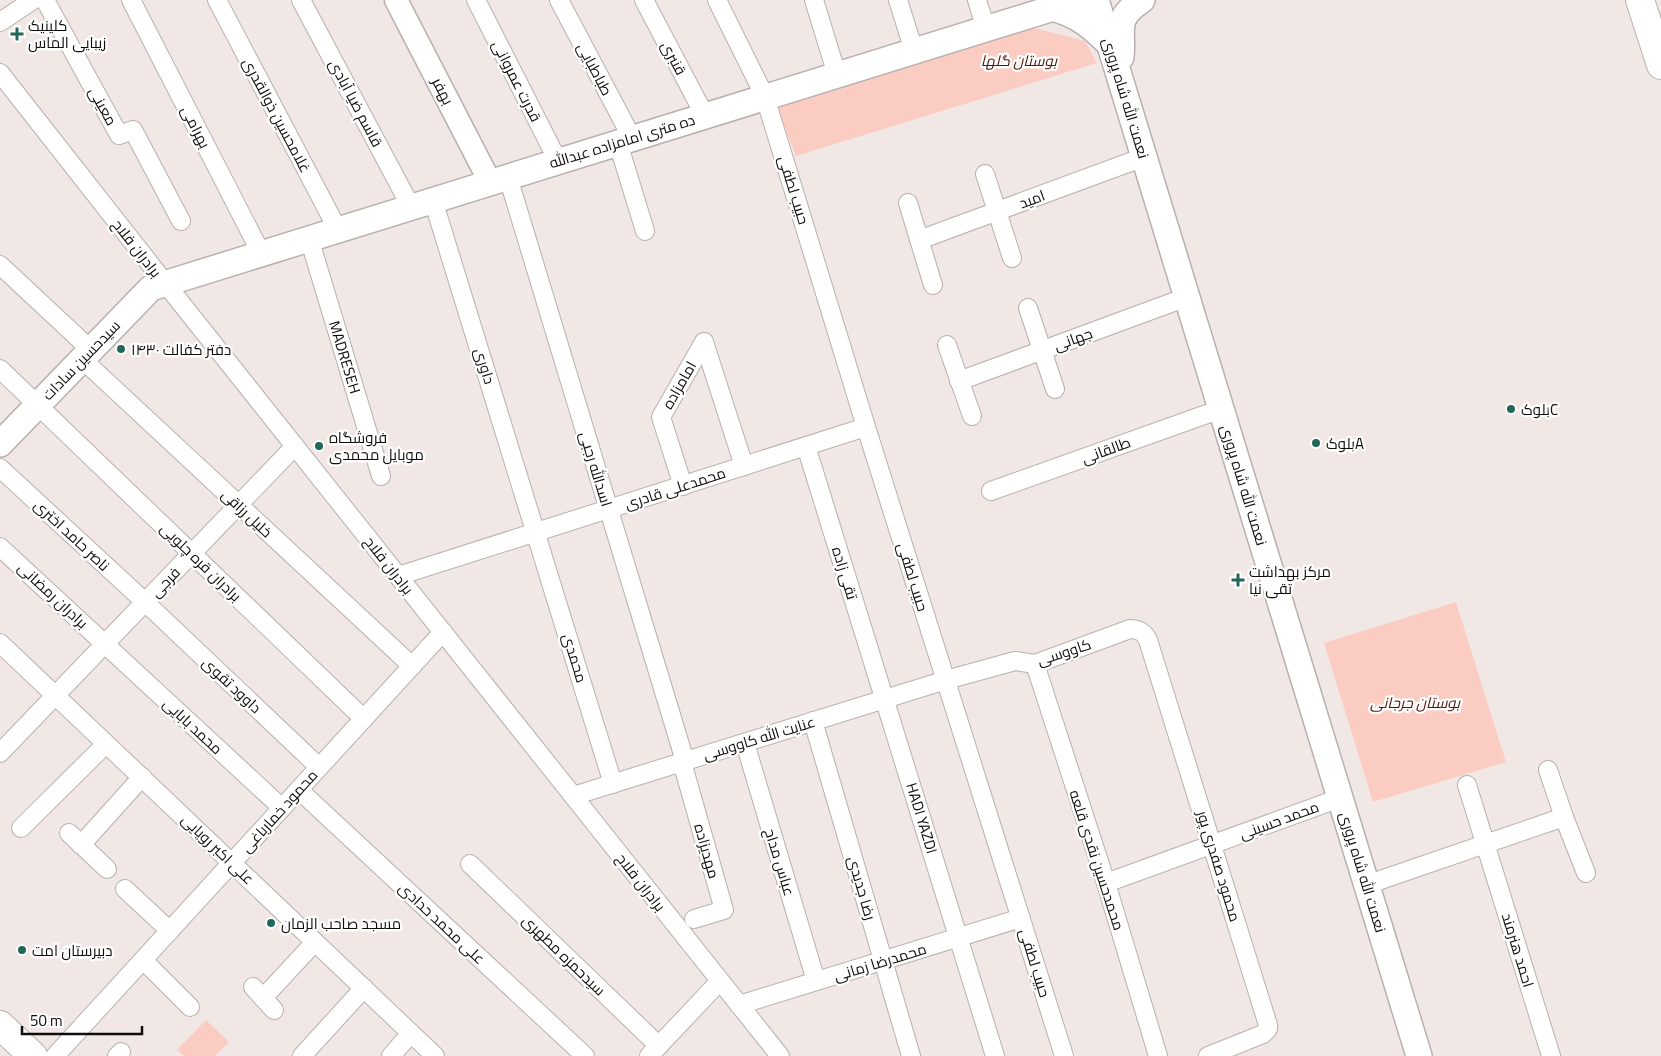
<svg xmlns="http://www.w3.org/2000/svg" width="1661" height="1056" viewBox="0 0 1661 1056" font-family="Georgia,Cairo,serif">
  <style>
    .green { fill: #fbcdc2 }
    .lines { fill: none; stroke-linecap: round; stroke-linejoin: round }
    .minor-casing { stroke: #b8b0ae; stroke-width: 20 }
    .tertiary-casing { stroke: #b8b0ae; stroke-width: 25 }
    .secondary-casing { stroke: #b8b0ae; stroke-width: 28 }
    .primary-casing { stroke: #b8b0ae; stroke-width: 30 }
    .minor { stroke: #fff; stroke-width: 18 }
    .tertiary { stroke: #fff; stroke-width: 22 }
    .secondary { stroke: #fff; stroke-width: 25 }
    .primary { stroke: #fff; stroke-width: 28 }
    .poi-dot { fill: #226759; stroke: #fff; stroke-width: 2 }
    .labels { text-anchor: middle; dominant-baseline: central; stroke-width: 4.5; stroke-linejoin: round; paint-order: stroke }
    .poi-label { font-size: 15px; fill: #0f0d0c; stroke: #fff; text-anchor: start }
    .street-label { font-size: 15px; fill: #0f0d0c; stroke: #fff }
    .park-label { font-size: 15px; font-style: italic; fill: #531406; stroke: #fff }
  </style>
  <rect width="100%" height="100%" fill="#f1e8e6"/>
  <!-- green -->
  <g class="green">
    <path d="M1034,28L1085,41L1097,63L796,156L777,108Z"/>
    <path d="M1456,602L1506,762L1373,802L1324,643Z"/>
    <path d="M206,1020L229,1042L215,1056H184L177,1050Z"/>
  </g>
  <g class="lines">
    <!-- minor casing -->
    <g class="minor-casing">
      <g id="minor">
        <path d="M45,0L119,135L133,130L181,221"/>
        <path d="M131,0L261,253"/>
        <path d="M217,0L338,230"/>
        <path d="M301,0L411,207"/>
        <path d="M476,0L558,161"/>
        <path d="M559,0L632,138"/>
        <path d="M644,0L705,116"/>
        <path d="M717,0L765,97L866,427L1064,1056"/>
        <path d="M814,0L837,75"/>
        <path d="M898,0L914,51"/>
        <path d="M977,0L986,29"/>
        <path d="M0,22L33,0"/>
        <path d="M0,73L165,283L780,1056"/>
        <path d="M618,143L645,231"/>
        <path d="M985,174L1012,258"/>
        <path d="M508,177L685,761"/>
        <path d="M433,200L613,784"/>
        <path d="M908,203L933,285"/>
        <path d="M309,238L381,476"/>
        <path d="M919,240L1144,157"/>
        <path d="M0,265L91,350"/>
        <path d="M1028,308L1055,389"/>
        <path d="M704,342L744,466"/>
        <path d="M947,345L972,416"/>
        <path d="M82,359L412,666"/>
        <path d="M0,369L364,719"/>
        <path d="M959,381L1187,297"/>
        <path d="M806,446L995,1056"/>
        <path d="M0,468L145,602L319,767"/>
        <path d="M683,486L661,417L704,342"/>
        <path d="M991,491L1221,409"/>
        <path d="M0,547L282,808"/>
        <path d="M398,576L866,427"/>
        <path d="M0,643L435,1056"/>
        <path d="M1035,664L1106,883L1158,1056"/>
        <path d="M813,721L911,1056"/>
        <path d="M745,743L816,981"/>
        <path d="M0,753L295,446"/>
        <path d="M682,762L724,910L694,919"/>
        <path d="M1548,770L1564,817L1586,873"/>
        <path d="M1467,785L1551,1056"/>
        <path d="M299,790L585,1056"/>
        <path d="M573,796L946,680L1015,661L1035,664L1130,629C1139,629 1144,632 1148,640L1268,1025V1029L1263,1034L1208,1056"/>
        <path d="M21,828L106,744"/>
        <path d="M69,833L107,869"/>
        <path d="M81,845L142,777"/>
        <path d="M470,864L659,1046"/>
        <path d="M1106,883L1340,798"/>
        <path d="M1366,885L1564,817"/>
        <path d="M125,889L170,931"/>
        <path d="M143,960L190,1007"/>
        <path d="M253,987L274,1010"/>
        <path d="M263,998L315,942"/>
        <path d="M739,1005L1021,918"/>
        <path d="M55,1056L443,632"/>
        <path d="M117,1056L121,1052"/>
        <path d="M302,1056L364,988"/>
        <path d="M391,1056L411,1033"/>
        <path d="M649,1056L720,981"/>
      </g>
    </g>
    <!-- tertiary casing -->
    <g class="tertiary-casing">
      <path id="tertiary" d="M396,0L490,182"/>
    </g>
    <!-- secondary casing -->
    <g class="secondary-casing">
      <g id="secondary">
        <path d="M1096,0L1419,1056"/>
        <path d="M1052,8C1078,15 1091,26 1110,45"/>
        <path d="M1121,57C1124,29 1113,19 1142,0"/>
        <path d="M0,444L151,288L1079,0"/>
      </g>
    </g>
    <!-- primary casing -->
    <g class="primary-casing">
      <g id="primary">
        <path d="M1640,0L1661,65"/>
        <path d="M0,1025L33,1056"/>
      </g>
    </g>
    <!-- minor -->
    <use href="#minor" class="minor"/>
    <!-- tertiary -->
    <use href="#tertiary" class="tertiary"/>
    <!-- secondary -->
    <use href="#secondary" class="secondary"/>
    <!-- primary -->
    <use href="#primary" class="primary"/>
  </g>
  <!-- markers -->
  <g class="poi-dot">
    <path d="M14.5 26.5h5v5h5v5h-5v5h-5v-5h-5v-5h5z"/>
    <circle cx="121" cy="349" r="5"/>
    <circle cx="1511" cy="409" r="5"/>
    <circle cx="1316" cy="443" r="5"/>
    <circle cx="319" cy="446" r="5"/>
    <path d="M1235.5 572.5h5v5h5v5h-5v5h-5v-5h-5v-5h5z"/>
    <circle cx="271" cy="923" r="5"/>
    <circle cx="22" cy="950" r="5"/>
  </g>
  <g class="labels">
    <!-- poi labels -->
    <g class="poi-label">
      <text x="28" y="25">کلینیک<tspan x="28" dy="17">زیبایی الماس</tspan></text>
      <text x="131" y="349">دفتر کفالت ۱۴۳۰</text>
      <text x="1521" y="409">بلوکC</text>
      <text x="329" y="437">فروشگاه<tspan x="329" dy="17">موبایل محمدی</tspan></text>
      <text x="1326" y="443">بلوکA</text>
      <text x="1249" y="571">مرکز بهداشت<tspan x="1249" dy="17">تقی نیا</tspan></text>
      <text x="281" y="923">مسجد صاحب الزمان</text>
      <text x="32" y="950">دبیرستان امت</text>
    </g>
    <!-- street labels -->
    <g class="street-label">
      <text transform="translate(674 58) rotate(62)">قنبری</text>
      <text transform="translate(595 69) rotate(62)">طباطبایی</text>
      <text transform="translate(517 81) rotate(63)">قدرت عمروانی</text>
      <text transform="translate(443 91) rotate(63)">بهفر</text>
      <text transform="translate(1126 98) rotate(73)">نعمت الله شاه پروری</text>
      <text transform="translate(356 103) rotate(62)">قاسم ضیا آبادی</text>
      <text transform="translate(103 106) rotate(61)">معینی</text>
      <text transform="translate(277 115) rotate(62)">غلامحسین ذوالقدری</text>
      <text transform="translate(196 127) rotate(63)">بهرامی</text>
      <text transform="translate(622 141) rotate(-17)">ده متری امامزاده عبدالله</text>
      <text transform="translate(794 190) rotate(73)">حبیب لطفی</text>
      <text transform="translate(1032 199) rotate(-20)">امید</text>
      <text transform="translate(137 248) rotate(52)">برادران فلاح</text>
      <text transform="translate(1073 339) rotate(-20)">جهانی</text>
      <text transform="translate(345 357) rotate(73)">MADRESEH</text>
      <text transform="translate(81 360) rotate(-46)">سیدحسین سادات</text>
      <text transform="translate(485 366) rotate(73)">داوری</text>
      <text transform="translate(679 385) rotate(-60)">امامزاده</text>
      <text transform="translate(1106 450) rotate(-20)">طالقانی</text>
      <text transform="translate(596 469) rotate(73)">اسدالله رجبی</text>
      <text transform="translate(1244 485) rotate(73)">نعمت الله شاه پروری</text>
      <text transform="translate(675 488) rotate(-18)">محمدعلی قادری</text>
      <text transform="translate(247 513) rotate(43)">خلیل رزاقی</text>
      <text transform="translate(72 535) rotate(43)">ناصر حامد اختری</text>
      <text transform="translate(201 562) rotate(44)">برادران قره چلویی</text>
      <text transform="translate(389 565) rotate(52)">برادران فلاح</text>
      <text transform="translate(845 573) rotate(73)">تقی زاده</text>
      <text transform="translate(913 577) rotate(73)">حبیب لطفی</text>
      <text transform="translate(165 582) rotate(-46)">فرجی</text>
      <text transform="translate(53 595) rotate(43)">برادران رمضانی</text>
      <text transform="translate(1064 652) rotate(-18)">کاووسی</text>
      <text transform="translate(575 658) rotate(73)">محمدی</text>
      <text transform="translate(232 685) rotate(43)">داوود تقوی</text>
      <text transform="translate(193 726) rotate(43)">محمد بابایی</text>
      <text transform="translate(759 738) rotate(-17)">عنایت‌ الله کاووسی</text>
      <text transform="translate(279 811) rotate(-48)">محمود خمارباغی</text>
      <text transform="translate(922 818) rotate(73)">HADI YAZDI</text>
      <text transform="translate(1279 820) rotate(-20)">محمد حسینی</text>
      <text transform="translate(218 849) rotate(44)">علی اکبر رویایی</text>
      <text transform="translate(707 851) rotate(74)">مهدیزاده</text>
      <text transform="translate(1097 860) rotate(72)">محمدحسین نقدی قلعه</text>
      <text transform="translate(780 862) rotate(73)">عباس مداح</text>
      <text transform="translate(1219 866) rotate(73)">محمود صفدری پور</text>
      <text transform="translate(1363 872) rotate(73)">نعمت الله شاه پروری</text>
      <text transform="translate(641 882) rotate(52)">برادران فلاح</text>
      <text transform="translate(862 888) rotate(74)">رضا جدیدی</text>
      <text transform="translate(442 923) rotate(43)">علی محمد حدادی</text>
      <text transform="translate(1518 950) rotate(73)">احمد هنرمند</text>
      <text transform="translate(564 955) rotate(44)">سیدحمزه مطهری</text>
      <text transform="translate(880 962) rotate(-17)">محمدرضا زمانی</text>
      <text transform="translate(1035 963) rotate(73)">حبیب لطفی</text>
    </g>
    <!-- park labels -->
    <g class="park-label">
      <text x="1019" y="60">بوستان گلها</text>
      <text x="1415" y="702">بوستان جرجانی</text>
    </g>
  </g>
  <!-- scale -->
  <path d="M22 1026v8h120v-8" fill="none" stroke="#0f0d0c" stroke-width="2.5"/>
  <text x="30" y="1026" font-size="15" fill="#0f0d0c" stroke="#ffffff" stroke-width="4" paint-order="stroke">50 m</text>
</svg>
